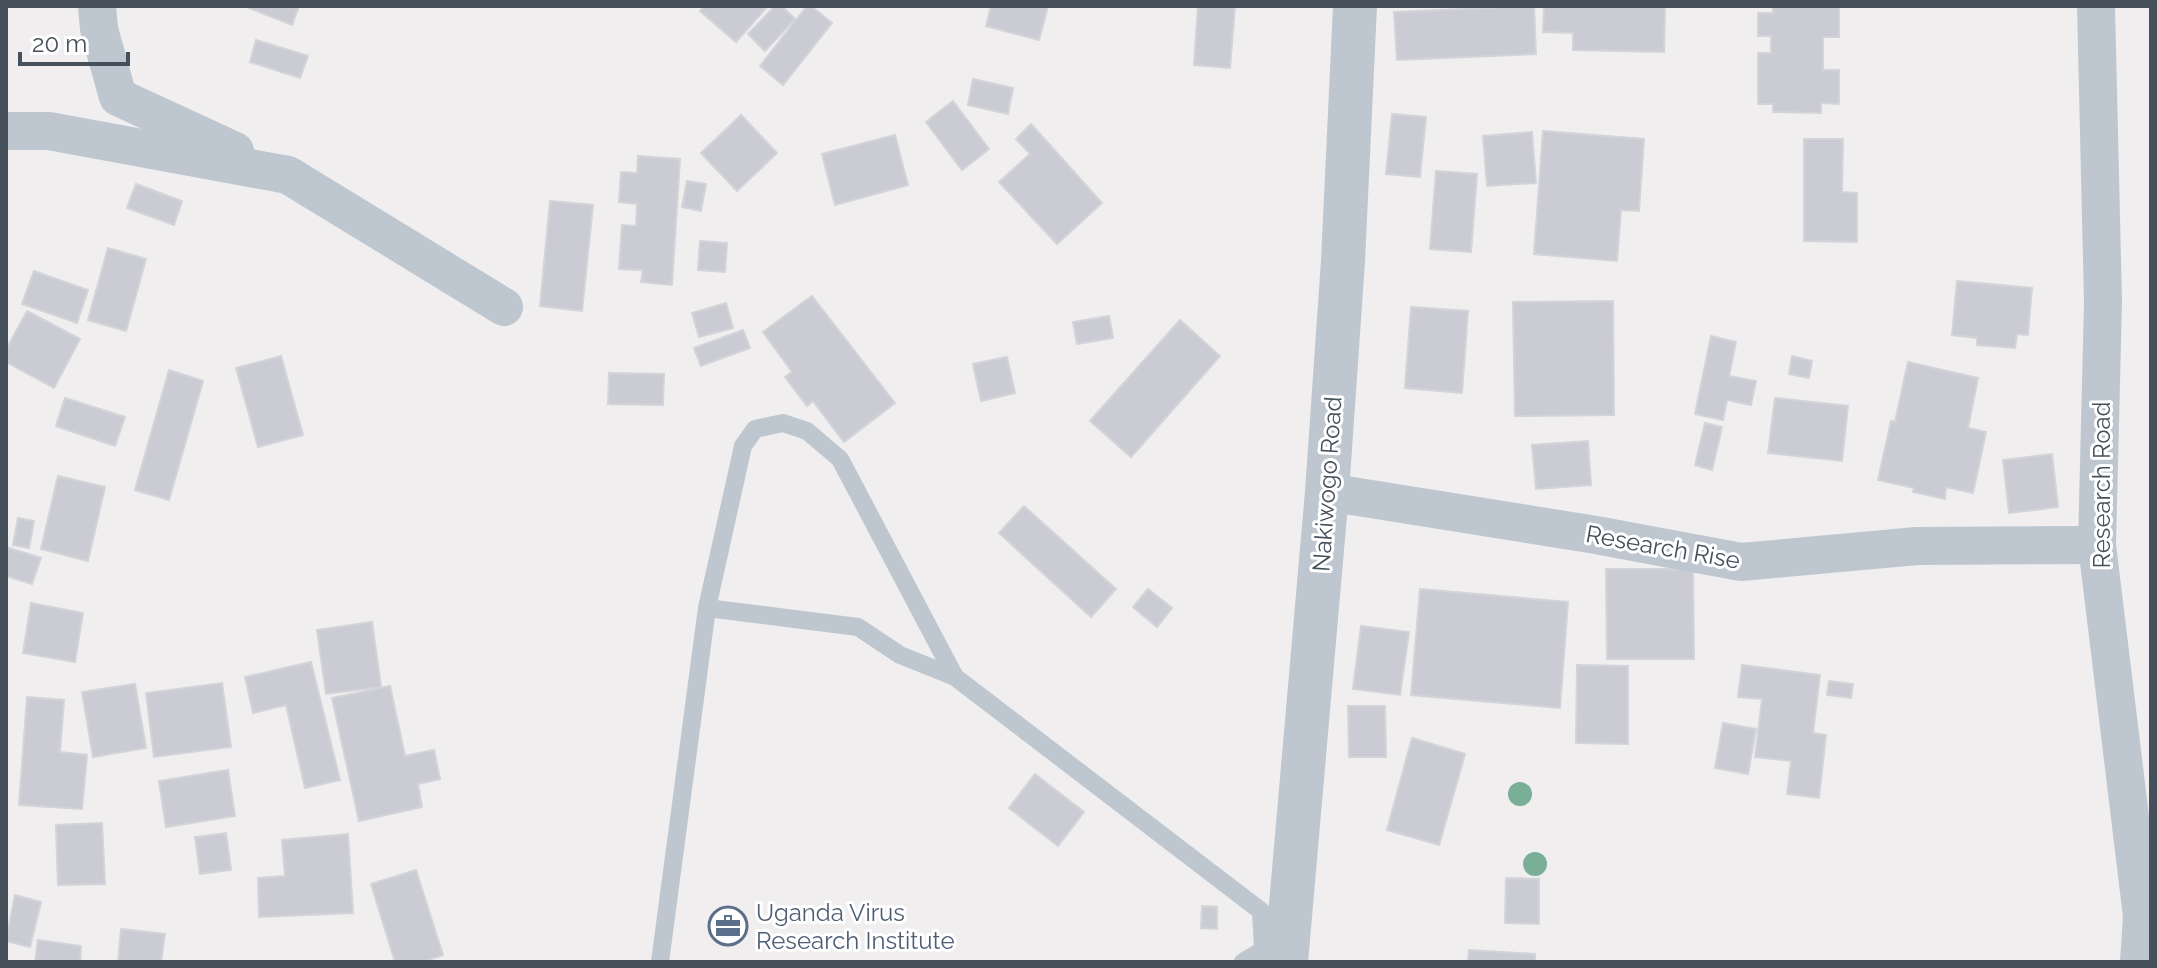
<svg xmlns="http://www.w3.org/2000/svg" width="2157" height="968" viewBox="0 0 2157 968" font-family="Raleway,sans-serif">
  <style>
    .building { fill: #cbccd3; stroke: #d2d4d9; stroke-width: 2 }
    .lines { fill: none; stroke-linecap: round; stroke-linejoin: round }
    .service { stroke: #bec7d0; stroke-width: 18 }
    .minor { stroke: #bec7d0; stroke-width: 38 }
    .tertiary { stroke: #bec7d0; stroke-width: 44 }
    .tree { fill: #79af97 }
    .labels { text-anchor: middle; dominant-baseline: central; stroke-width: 6; stroke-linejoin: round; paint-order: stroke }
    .street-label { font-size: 24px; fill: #46505b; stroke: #fff }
    .service-label { font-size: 24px; fill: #4e5e75; stroke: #fff; text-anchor: start }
  </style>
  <rect width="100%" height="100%" fill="#f0eeee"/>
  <!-- building -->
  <g class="building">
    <path d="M244,6H299L292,25Z"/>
    <path d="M704,6H768L736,42L700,11Z"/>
    <path d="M775,6H782L795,19L765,51L748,34Z"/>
    <path d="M807,6H811L832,23L783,85L760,66Z"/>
    <path d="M991,6H1048L1039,40L986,26Z"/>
    <path d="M1198,6H1235L1230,68L1194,65Z"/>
    <path d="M1534,6L1536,54L1397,60L1394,12Z"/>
    <path d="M1544,6H1665L1664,52L1573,50V33L1543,32Z"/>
    <path d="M1773,6H1839V37H1823V70H1839V104L1821,103V113L1773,112V104H1758V53H1771V36H1758V13H1773Z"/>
    <path d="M256,40L308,56L300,78L250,62Z"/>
    <path d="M973,79L1013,88L1008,114L968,105Z"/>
    <path d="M953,101L989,149L962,170L926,122Z"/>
    <path d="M1392,114L1426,117L1420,177L1386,174Z"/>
    <path d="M741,115L777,153L737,191L701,153Z"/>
    <path d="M1031,124L1102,203L1057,244L999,182L1030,154L1016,139Z"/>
    <path d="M1543,131L1644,139L1639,211L1621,210L1617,261L1534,254Z"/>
    <path d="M1532,132L1536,183L1487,186L1483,136Z"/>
    <path d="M895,135L908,185L835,205L822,154Z"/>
    <path d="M1804,139H1843L1842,192L1857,193V242L1804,241Z"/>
    <path d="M638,156L680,159L672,285L641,282L643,270L619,269L622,225L636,226L637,204L619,202L621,172L637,173Z"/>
    <path d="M1436,171L1477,174L1471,252L1430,249Z"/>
    <path d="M687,181L706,184L701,211L682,207Z"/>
    <path d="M136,184L182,201L174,225L127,208Z"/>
    <path d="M550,201L593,205L582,311L540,306Z"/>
    <path d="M700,241L727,243L725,272L698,270Z"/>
    <path d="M108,248L146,259L126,331L88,320Z"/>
    <path d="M34,271L88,290L77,323L22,304Z"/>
    <path d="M1957,281L2032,288L2028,335L2017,334L2015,348L1977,345V338L1952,335Z"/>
    <path d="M812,296L895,403L844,442L813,401L807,406L785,377L792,372L763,332Z"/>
    <path d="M1613,301L1614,415L1515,416L1513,302Z"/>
    <path d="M726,303L733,328L699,337L692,313Z"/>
    <path d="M1411,307L1468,311L1462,393L1405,388Z"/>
    <path d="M27,311L80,339L54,388L6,362V350Z"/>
    <path d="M1109,316L1113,338L1077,344L1073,322Z"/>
    <path d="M1180,320L1220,356L1131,457L1090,421Z"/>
    <path d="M743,330L750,348L701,366L694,348Z"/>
    <path d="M1711,336L1736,342L1729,376L1756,381L1751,405L1727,400L1723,420L1695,414Z"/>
    <path d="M281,356L303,435L258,447L236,368Z"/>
    <path d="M1792,356L1812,361L1809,378L1789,374Z"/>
    <path d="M1007,357L1015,393L981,401L973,364Z"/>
    <path d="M1908,362L1978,378L1968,428L1986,432L1973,493L1946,487L1945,499L1913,492L1914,488L1878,480L1891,421L1895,422Z"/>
    <path d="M169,370L203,381L169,500L135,490Z"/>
    <path d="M609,373L664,374L663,405L608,404Z"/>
    <path d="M65,398L125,417L115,446L56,426Z"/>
    <path d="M1775,398L1848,406L1842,461L1768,453Z"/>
    <path d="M1705,423L1722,427L1712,470L1695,465Z"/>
    <path d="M1588,441L1591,485L1536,489L1532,445Z"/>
    <path d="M2052,454L2058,507L2009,513L2003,460Z"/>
    <path d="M58,476L105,487L88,561L41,549Z"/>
    <path d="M1024,506L1116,589L1091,617L999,533Z"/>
    <path d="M18,518L34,521L29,548L13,545Z"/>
    <path d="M6,547L41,558L32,584L6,576Z"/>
    <path d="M1606,569H1693L1694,659H1607Z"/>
    <path d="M1148,589L1172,608L1157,627L1133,607Z"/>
    <path d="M1420,589L1568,602L1560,708L1411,695Z"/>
    <path d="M31,603L83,613L75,662L23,653Z"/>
    <path d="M372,622L381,687L326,694L317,630Z"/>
    <path d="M1361,626L1409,632L1400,695L1353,689Z"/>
    <path d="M311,662L340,780L305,788L286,705L253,713L245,677Z"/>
    <path d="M1577,665L1628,666V744L1576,743Z"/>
    <path d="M1742,665L1820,675L1813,733L1826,735L1819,798L1787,794L1791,761L1755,757L1762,699L1738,697Z"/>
    <path d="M1829,681L1853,684L1851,698L1827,695Z"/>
    <path d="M222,683L231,747L154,757L146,693Z"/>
    <path d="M135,684L146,748L93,757L82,692Z"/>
    <path d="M390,686L405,756L434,750L440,779L418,784L422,807L359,821L332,698Z"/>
    <path d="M27,697L64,700L60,752L87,755L82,809L19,805Z"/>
    <path d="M1348,706H1385L1386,757H1349Z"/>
    <path d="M1723,723L1756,729L1748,774L1715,768Z"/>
    <path d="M1412,738L1465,754L1439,845L1387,830Z"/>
    <path d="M228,770L235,816L166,827L159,781Z"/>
    <path d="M1035,774L1084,812L1058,846L1009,808Z"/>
    <path d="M102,823L105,884L58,885L56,825Z"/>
    <path d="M226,833L231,870L200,874L195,837Z"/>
    <path d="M348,834L353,913L259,917L258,878L285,876L282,840Z"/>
    <path d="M416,870L443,955L422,962H395L371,884Z"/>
    <path d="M1506,878L1539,879V924L1505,923Z"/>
    <path d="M15,895L41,902L30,947L6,941Z"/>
    <path d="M1202,906L1217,907V929L1201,928Z"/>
    <path d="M121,929L165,934L161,962H118Z"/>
    <path d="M38,940L81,946L80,962H35Z"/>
    <path d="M1469,950L1535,954V962H1468Z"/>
  </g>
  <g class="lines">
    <!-- service -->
    <g class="service">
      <path d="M707,608L743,446L755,429L783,423L807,431L840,459L955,677"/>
      <path d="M660,962L707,608L858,627L900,655L955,677L1261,911L1263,950L1267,962"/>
      <path d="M1243,962L1263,950"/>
    </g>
    <!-- minor -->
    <g class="minor">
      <path d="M97,6L99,29L118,97L235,151"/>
      <path d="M2096,6L2103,302L2097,545L2142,916L2139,962"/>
      <path d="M6,131H49L288,175L504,307"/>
      <path d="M1327,492L1596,535L1741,562L1917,546L2097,545"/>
    </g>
    <!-- tertiary -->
    <path class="tertiary" d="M1286,962L1327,492L1343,261L1355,6"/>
  </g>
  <!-- trees -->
  <g class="tree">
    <circle cx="1520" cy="794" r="12"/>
    <circle cx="1535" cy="864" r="12"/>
  </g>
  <!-- icons -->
  <defs>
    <g id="office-ring" transform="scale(2)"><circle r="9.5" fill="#fff" stroke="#5c6f8a" stroke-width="1.5"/><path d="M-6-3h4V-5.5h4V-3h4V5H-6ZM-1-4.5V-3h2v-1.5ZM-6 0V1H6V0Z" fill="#5c6f8a"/></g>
  </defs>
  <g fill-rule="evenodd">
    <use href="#office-ring" x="728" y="926"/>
  </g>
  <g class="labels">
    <!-- street labels -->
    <g class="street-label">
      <text transform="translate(1327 484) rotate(-86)">Nakiwogo Road</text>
      <text transform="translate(2101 485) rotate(-90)">Research Road</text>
      <text transform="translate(1663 547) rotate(10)">Research Rise</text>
    </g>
    <!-- service labels -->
    <g class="service-label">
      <text x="756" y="912">Uganda Virus<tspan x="756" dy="28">Research Institute</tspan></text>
    </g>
  </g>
  <!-- border -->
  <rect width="2157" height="968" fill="none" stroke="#46505b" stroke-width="16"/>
  <!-- scale -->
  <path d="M20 52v12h108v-12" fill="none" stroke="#46505b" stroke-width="4"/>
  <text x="32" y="52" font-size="24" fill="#46505b" stroke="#ffffff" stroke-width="6" paint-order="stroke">20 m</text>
</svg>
